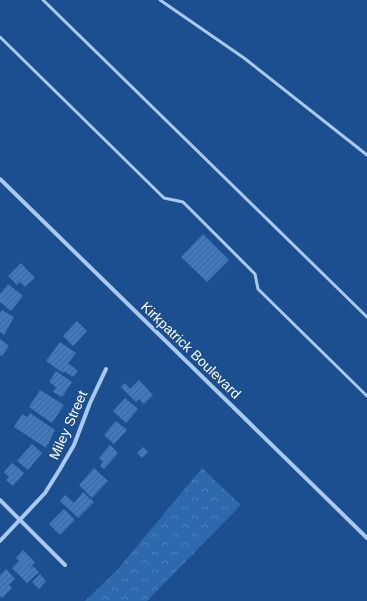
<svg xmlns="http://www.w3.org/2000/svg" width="367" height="601" viewBox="0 0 367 601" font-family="Helvetica,sans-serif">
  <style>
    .forest { fill: url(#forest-crowns) }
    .building { fill: url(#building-hatch) }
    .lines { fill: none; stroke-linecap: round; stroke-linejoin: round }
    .lane { stroke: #a9c9ee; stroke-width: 3 }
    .street { stroke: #a9c9ee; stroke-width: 4 }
    .labels { text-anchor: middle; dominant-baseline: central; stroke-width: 3.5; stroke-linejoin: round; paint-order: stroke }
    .street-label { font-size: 14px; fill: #fff; stroke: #1b4f8f }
  </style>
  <defs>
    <pattern id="forest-crowns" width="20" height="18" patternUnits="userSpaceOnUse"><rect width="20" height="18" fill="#2e69ad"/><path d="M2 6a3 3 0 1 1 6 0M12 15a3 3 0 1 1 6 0" fill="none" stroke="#4d80b9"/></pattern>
    <pattern id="building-hatch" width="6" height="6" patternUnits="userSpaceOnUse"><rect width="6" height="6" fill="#4478b7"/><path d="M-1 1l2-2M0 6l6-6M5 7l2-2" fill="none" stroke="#486282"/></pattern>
  </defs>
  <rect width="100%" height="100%" fill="#1b4f8f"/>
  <!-- forest -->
  <path class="forest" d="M202,468L241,505L147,601H85L117,570Z"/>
  <!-- building -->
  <g class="building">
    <path d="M203,234L229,260L207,282L181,257Z"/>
    <path d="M21,263L35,278L25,287L20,282L17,285L8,276Z"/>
    <path d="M8,284L23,296L11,311L0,302V294Z"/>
    <path d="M2,310L14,317L4,335L0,332V313Z"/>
    <path d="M77,321L87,331L73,346L63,336Z"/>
    <path d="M0,339L9,346L2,356L0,355Z"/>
    <path d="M60,342L76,353L68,363L78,371L73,377L64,371L63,373L46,361Z"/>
    <path d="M56,371L72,382L62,397L53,392L56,387L49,382Z"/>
    <path d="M139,380L153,395L144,404L139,399L136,402L121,387L125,383L130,389Z"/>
    <path d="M40,390L64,405L52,423L29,407Z"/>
    <path d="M125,398L138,409L126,423L113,411Z"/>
    <path d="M30,413L55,430L46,448L14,427L22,414L27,417Z"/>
    <path d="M116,421L127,430L114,444L104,435Z"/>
    <path d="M32,444L42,453L28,470L17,461Z"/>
    <path d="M110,445L118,453L104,469L100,466L103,462L99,458Z"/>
    <path d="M143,447L148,452L142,458L137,453Z"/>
    <path d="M12,463L24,473L13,486L6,480L9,477L4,472Z"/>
    <path d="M94,468L108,481L92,498L79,485Z"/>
    <path d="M83,492L94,502L78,518L60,501L65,495L74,503Z"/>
    <path d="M64,509L75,520L60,535L49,524Z"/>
    <path d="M23,550L35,562L29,569L33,566L39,572L27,583L12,568L19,561L16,558Z"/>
    <path d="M6,569L15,579L9,585L12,588L2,598L0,596V575Z"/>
    <path d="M40,574L46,581L39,589L32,582Z"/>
  </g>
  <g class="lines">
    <!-- lane -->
    <g class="lane">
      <path d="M43,0L367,317"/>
      <path d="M160,0L244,58L367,155"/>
      <path d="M0,37L164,198L183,202L255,274L258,289L367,396"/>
    </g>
    <!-- street -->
    <g class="street">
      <path d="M0,179L367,538"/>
      <path d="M0,500L65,565"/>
      <path d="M0,541L45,493L60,469L74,445L90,403L106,369"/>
    </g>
  </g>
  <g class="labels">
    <!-- street labels -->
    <g class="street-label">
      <text transform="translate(191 350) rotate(44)">Kirkpatrick Boulevard</text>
      <text transform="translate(68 425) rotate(-66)">Miley Street</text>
    </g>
  </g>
</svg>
